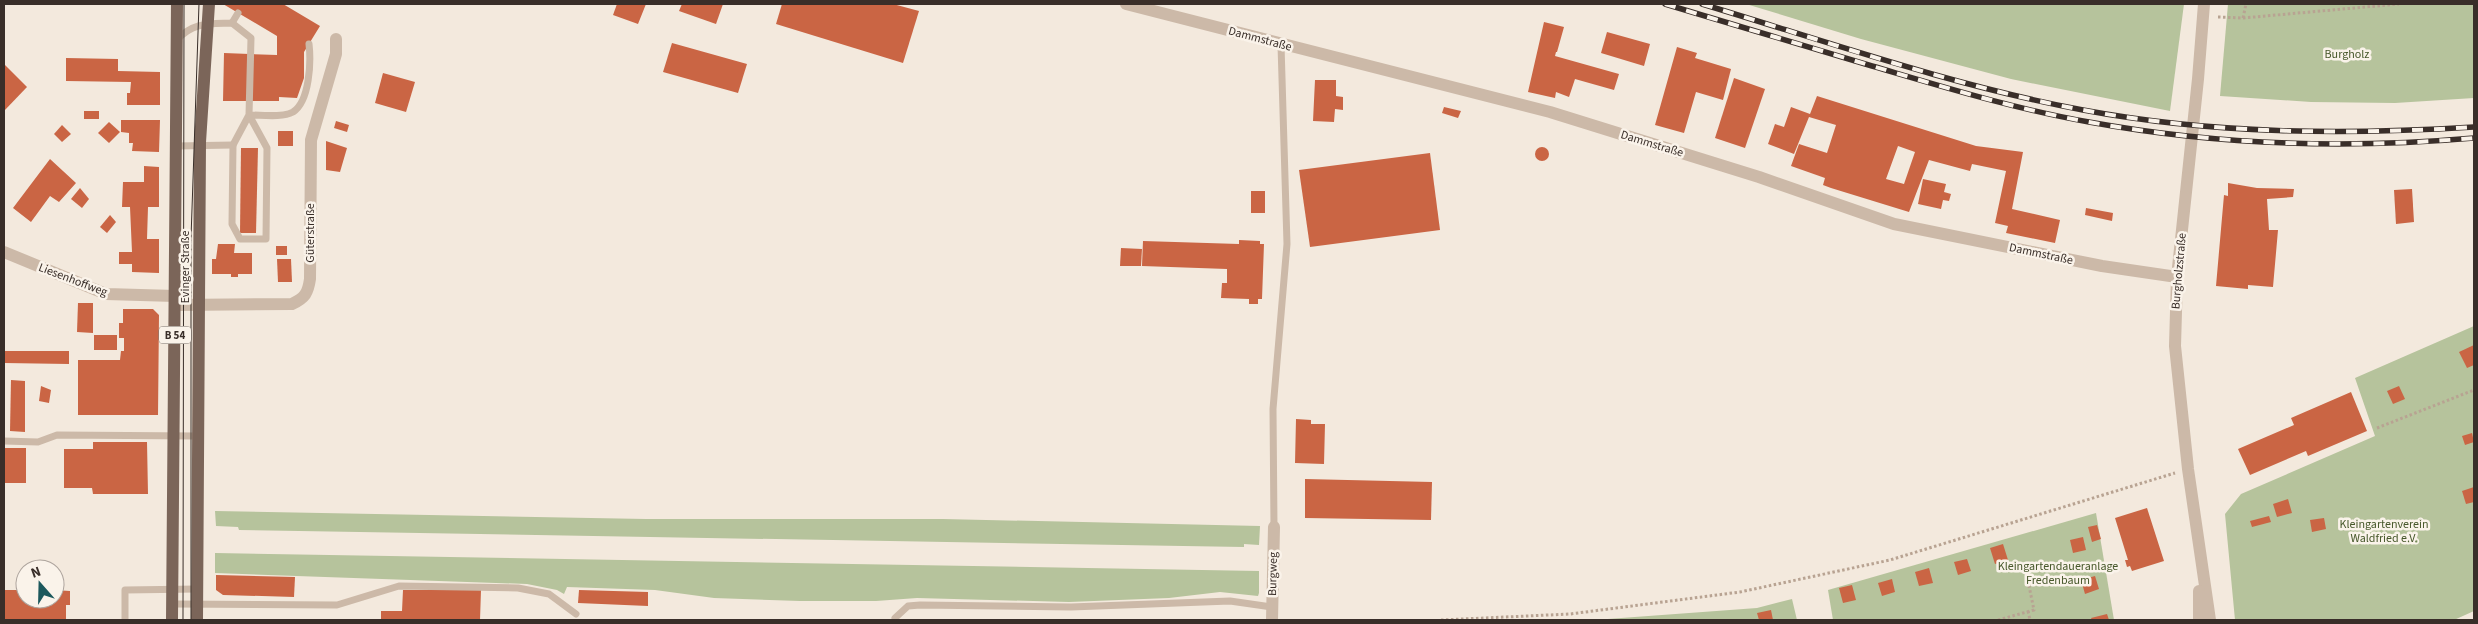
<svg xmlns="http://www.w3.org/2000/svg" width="2478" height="624" viewBox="0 0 2478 624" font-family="'Source Sans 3',sans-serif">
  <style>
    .green { fill: #b6c39c }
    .building { fill: #ca6544; fill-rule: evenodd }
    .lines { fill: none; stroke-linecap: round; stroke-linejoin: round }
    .path { stroke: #b8a392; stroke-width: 3; stroke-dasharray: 2.5 2.5; stroke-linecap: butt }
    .service { stroke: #ccb9a8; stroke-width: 7 }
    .minor { stroke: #ccb9a8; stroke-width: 12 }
    .primary { stroke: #7b6559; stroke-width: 12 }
    .tram { stroke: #392e29; stroke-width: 1 }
    .rail-casing { stroke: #392e29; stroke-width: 5.5 }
    .rail { stroke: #faf3ea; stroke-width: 4; stroke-dasharray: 11; stroke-linecap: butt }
    .labels { text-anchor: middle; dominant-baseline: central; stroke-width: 5; stroke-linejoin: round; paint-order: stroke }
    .shield { fill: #faf3ea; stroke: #736963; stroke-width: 1 }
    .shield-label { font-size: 11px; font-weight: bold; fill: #392e29 }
    .street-label { font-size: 12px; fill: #392e29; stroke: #faf3ea }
    .park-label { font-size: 12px; fill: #47582b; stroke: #faf3ea }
  </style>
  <rect width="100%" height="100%" fill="#f3e9dd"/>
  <!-- green -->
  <g class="green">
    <path d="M1746,4H2184L2170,111L2011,79L1861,39Z"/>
    <path d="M2228,4H2474V98L2395,103L2311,102L2220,96Z"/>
    <path d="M2474,326V611L2454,620H2235L2225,514L2241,494L2375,436L2355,378Z"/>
    <path d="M215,511L646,519H943L1260,526L1259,545L1244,544V547L239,530L238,527L216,526Z"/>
    <path d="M2096,513L2114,620H1833L1828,590Z"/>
    <path d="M215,553L1259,571V593L1258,596L1220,592L1169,598L1069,602L917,598L876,601H800L714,598L655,590L567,587L564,594L557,590L527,584L215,573Z"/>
    <path d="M1792,599L1797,620H1594L1757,608Z"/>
  </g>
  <!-- building -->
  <g class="building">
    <path d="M223,4H283L320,26L304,52V78L297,98L279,97V101H223L224,53L277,55V36Z"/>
    <path d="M617,4H646L638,24L613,15Z"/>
    <path d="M682,4H723L716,24L679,11Z"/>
    <path d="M782,4H893L919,11L903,63L776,24Z"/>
    <path d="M1544,22L1564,27L1557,52H1556L1555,56L1619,74L1614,90L1575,79L1569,97L1556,92L1555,98L1528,92Z"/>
    <path d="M1607,32L1650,44L1644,66L1601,53Z"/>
    <path d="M672,43L747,64L738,93L663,72Z"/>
    <path d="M1677,47L1697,53L1695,58L1731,69L1723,100L1696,92L1684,133L1655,125Z"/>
    <path d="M66,58L118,59V71L160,72V105H127V93H130L131,82L66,81Z"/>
    <path d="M4,64L27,87L4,111Z"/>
    <path d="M383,73L415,82L406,112L375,103Z"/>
    <path d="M1734,78L1765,89L1745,148L1715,138Z"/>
    <path d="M1315,80H1336V96L1343,97V110L1335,109L1334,122L1313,121Z"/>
    <path d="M1817,96L1976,146L2023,152L2012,209L2060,220L2055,243L2006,233L2008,226L1995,223L2006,171L1972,164L1970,171L1929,160L1909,212L1831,188L1823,185L1825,178L1791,166L1799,144L1827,153L1836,125L1809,117L1794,154L1768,144L1775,124L1784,127L1791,107L1810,114ZM1898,146L1915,152L1904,184L1886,179Z"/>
    <path d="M1444,107L1461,111L1458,118L1442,113Z"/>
    <rect x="84" y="111" width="15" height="8"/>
    <path d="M121,120H160L159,152L132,151L133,143H129V133L121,132Z"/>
    <path d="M336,121L349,125L347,132L334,128Z"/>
    <path d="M109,122L120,132L109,143L98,133Z"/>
    <path d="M62,125L71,134L62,142L54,134Z"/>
    <rect x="278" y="131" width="15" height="15"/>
    <path d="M326,141L347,148L340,172L326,170Z"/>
    <circle cx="1542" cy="154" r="7"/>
    <path d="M241,148H258L256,233H240Z"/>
    <path d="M1430,153L1440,230L1310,247L1299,170Z"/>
    <path d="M50,159L76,183L59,202L50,196L31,222L13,208Z"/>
    <path d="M144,166L159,167V207H148L147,239H159V273L132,272V264H119V252H132L130,207H122L123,182H144Z"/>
    <path d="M1923,179L1946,184L1944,192L1951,194L1949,201L1943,200L1941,209L1918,204Z"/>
    <path d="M2228,183L2257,188L2294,189L2293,197L2267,199L2269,230H2278L2273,287L2248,285V289L2216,286L2224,195L2228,196Z"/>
    <path d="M80,188L89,199L82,208L71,199Z"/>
    <path d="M2412,189L2414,222L2396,224L2394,190Z"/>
    <rect x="1251" y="191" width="14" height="22"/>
    <path d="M2086,208L2113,213L2112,221L2085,215Z"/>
    <path d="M110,215L116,222L107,233L100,227Z"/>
    <path d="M1239,240L1260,241V244H1264L1262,299H1258V304H1249V299L1221,298L1222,283H1227V269L1142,266L1143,241L1239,244Z"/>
    <path d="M218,244H235L234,253H252V274H238V277H231V274H212V259H216Z"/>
    <rect x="276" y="246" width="11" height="9"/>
    <path d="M1121,248L1142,249L1141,266H1120Z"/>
    <path d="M277,259H291L292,282H278Z"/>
    <path d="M78,303H93V333L77,332Z"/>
    <path d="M123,309H153L159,315L158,415H78V360H120L121,351H124V338H119V323H123Z"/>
    <rect x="94" y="335" width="23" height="15"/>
    <path d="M2474,345V365L2467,368L2459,352Z"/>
    <path d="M4,351H69V364L4,363Z"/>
    <path d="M11,380L25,381V432L10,431Z"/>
    <path d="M41,386L51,390L49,403L39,401Z"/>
    <path d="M2399,386L2405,399L2393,404L2387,391Z"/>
    <path d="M2351,392L2367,431L2308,456L2306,451L2250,475L2238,449L2294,425L2291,418Z"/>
    <path d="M1296,419L1311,420V424H1325L1324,464L1295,463Z"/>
    <path d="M2472,433L2474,442L2465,445L2462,436Z"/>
    <path d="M93,442H147L148,494H93L92,488H64V449H93Z"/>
    <rect x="4" y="448" width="22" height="35"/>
    <path d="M1305,479L1432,482L1431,520L1305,518Z"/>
    <path d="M2474,487V502L2466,504L2462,491Z"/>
    <path d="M2288,499L2292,513L2277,517L2273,504Z"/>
    <path d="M2147,508L2164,561L2132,571L2130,566L2127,567L2125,560H2128L2115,518Z"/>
    <path d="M2269,516L2271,522L2252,527L2250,521Z"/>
    <path d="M2324,518L2326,529L2312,532L2310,520Z"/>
    <path d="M2097,525L2101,539L2092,542L2088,527Z"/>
    <path d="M2083,537L2086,550L2073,553L2070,540Z"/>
    <path d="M2003,544L2008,560L1995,564L1990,548Z"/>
    <path d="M1967,559L1971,571L1958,575L1954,562Z"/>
    <path d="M1929,568L1933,583L1919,586L1915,572Z"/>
    <path d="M216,575L295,577L294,597L223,595L216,590Z"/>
    <path d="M2095,576L2099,589L2085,594L2081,580Z"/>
    <path d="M1892,579L1895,592L1882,596L1878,583Z"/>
    <path d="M1852,585L1856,600L1843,603L1839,588Z"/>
    <path d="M4,590H25V599H55V590L70,591V605H66V620H4Z"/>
    <path d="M403,590H481L480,620H381V611H402Z"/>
    <path d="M579,590L648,592V606L578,603Z"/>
    <path d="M1771,610L1773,620H1759L1757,613Z"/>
    <path d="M2107,614L2109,620H2092L2091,618Z"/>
  </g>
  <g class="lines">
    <!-- path -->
    <g class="path">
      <path d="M2218,17L2243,18L2399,4"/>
      <path d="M2243,18L2246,4"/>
      <path d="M2377,428L2474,390"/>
      <path d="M2028,611L2030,620"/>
      <path d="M1441,620L1570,614L1740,592L1890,560L2175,473"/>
      <path d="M1998,620L2034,610L2028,581"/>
    </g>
    <!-- service -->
    <g class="service">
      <path d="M232,23L238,13"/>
      <path d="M177,40C193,22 209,24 232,23L251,38L249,115L233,145L232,224L240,239H266L267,148L249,115C262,115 282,118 293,112C310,101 311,61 309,44"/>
      <path d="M176,146L233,145"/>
      <path d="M4,441L38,442L57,435L197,436"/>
      <path d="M1274,527L1273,409L1287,244L1281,45"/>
      <path d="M172,604L337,605L399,586L518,588L549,594L576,614"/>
      <path d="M895,618L908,606L920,605L1071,607L1230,601L1272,607"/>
      <path d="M125,620V590L197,589"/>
    </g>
    <!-- minor -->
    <g class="minor">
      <path d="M1126,4L1550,112L1759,177L1894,224L2102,266L2177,277"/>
      <path d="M2204,4L2198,79L2177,277L2175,346L2188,469L2210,620"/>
      <path d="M4,252L106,294L175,296"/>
      <path d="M175,305L292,304C305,298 308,293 310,279L311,140L336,54V39"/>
      <path d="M2199,591V620"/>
      <path d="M1272,620L1274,527"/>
    </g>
    <!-- primary -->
    <g class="primary">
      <path d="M172,620L177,4"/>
      <path d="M197,620L200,142L209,4"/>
    </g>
    <!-- tram -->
    <g class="tram">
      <path d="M183,620L184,4"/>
      <path d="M191,620V238L199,4"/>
    </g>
    <!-- rail casing -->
    <g class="rail-casing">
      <g id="rail">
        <path d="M1665,4C1734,25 1803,45 1872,66C1944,87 2015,109 2089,122C2216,145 2347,149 2474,138"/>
        <path d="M1702,4C1828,42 1954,86 2083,110C2212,134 2344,135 2474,127"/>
      </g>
    </g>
    <!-- rail -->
    <use href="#rail" class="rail"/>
  </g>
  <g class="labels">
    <!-- shield labels -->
    <rect class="shield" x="159" y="326.5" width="32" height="17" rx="4"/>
    <g class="shield-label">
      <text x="175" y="335">B 54</text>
    </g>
    <!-- street labels -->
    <g class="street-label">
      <text transform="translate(1260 39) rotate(15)">Dammstraße</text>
      <text transform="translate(1652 144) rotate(17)">Dammstraße</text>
      <text transform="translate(310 233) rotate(-90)">Güterstraße</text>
      <text transform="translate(2041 254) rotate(12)">Dammstraße</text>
      <text transform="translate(185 267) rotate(-90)">Evinger Straße</text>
      <text transform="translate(2179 271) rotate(-85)">Burgholzstraße</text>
      <text transform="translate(73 280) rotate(21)">Liesenhoffweg</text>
      <text transform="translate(1273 574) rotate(-89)">Burgweg</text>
    </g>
    <!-- park labels -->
    <g class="park-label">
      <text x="2347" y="54">Burgholz</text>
      <text x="2384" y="524">Kleingartenverein<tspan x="2384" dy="14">Waldfried e.V.</tspan></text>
      <text x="2058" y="566">Kleingartendaueranlage<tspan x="2058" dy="14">Fredenbaum</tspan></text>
    </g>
  </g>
  <!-- border -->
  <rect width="2478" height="624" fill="none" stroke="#392e29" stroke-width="10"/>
  <!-- north arrow -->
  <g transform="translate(40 584) rotate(340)"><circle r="24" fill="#faf3ea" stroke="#ada49d"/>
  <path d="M0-4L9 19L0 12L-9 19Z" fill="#1c585c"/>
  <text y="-8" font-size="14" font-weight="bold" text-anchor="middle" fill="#392e29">N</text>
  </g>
</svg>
